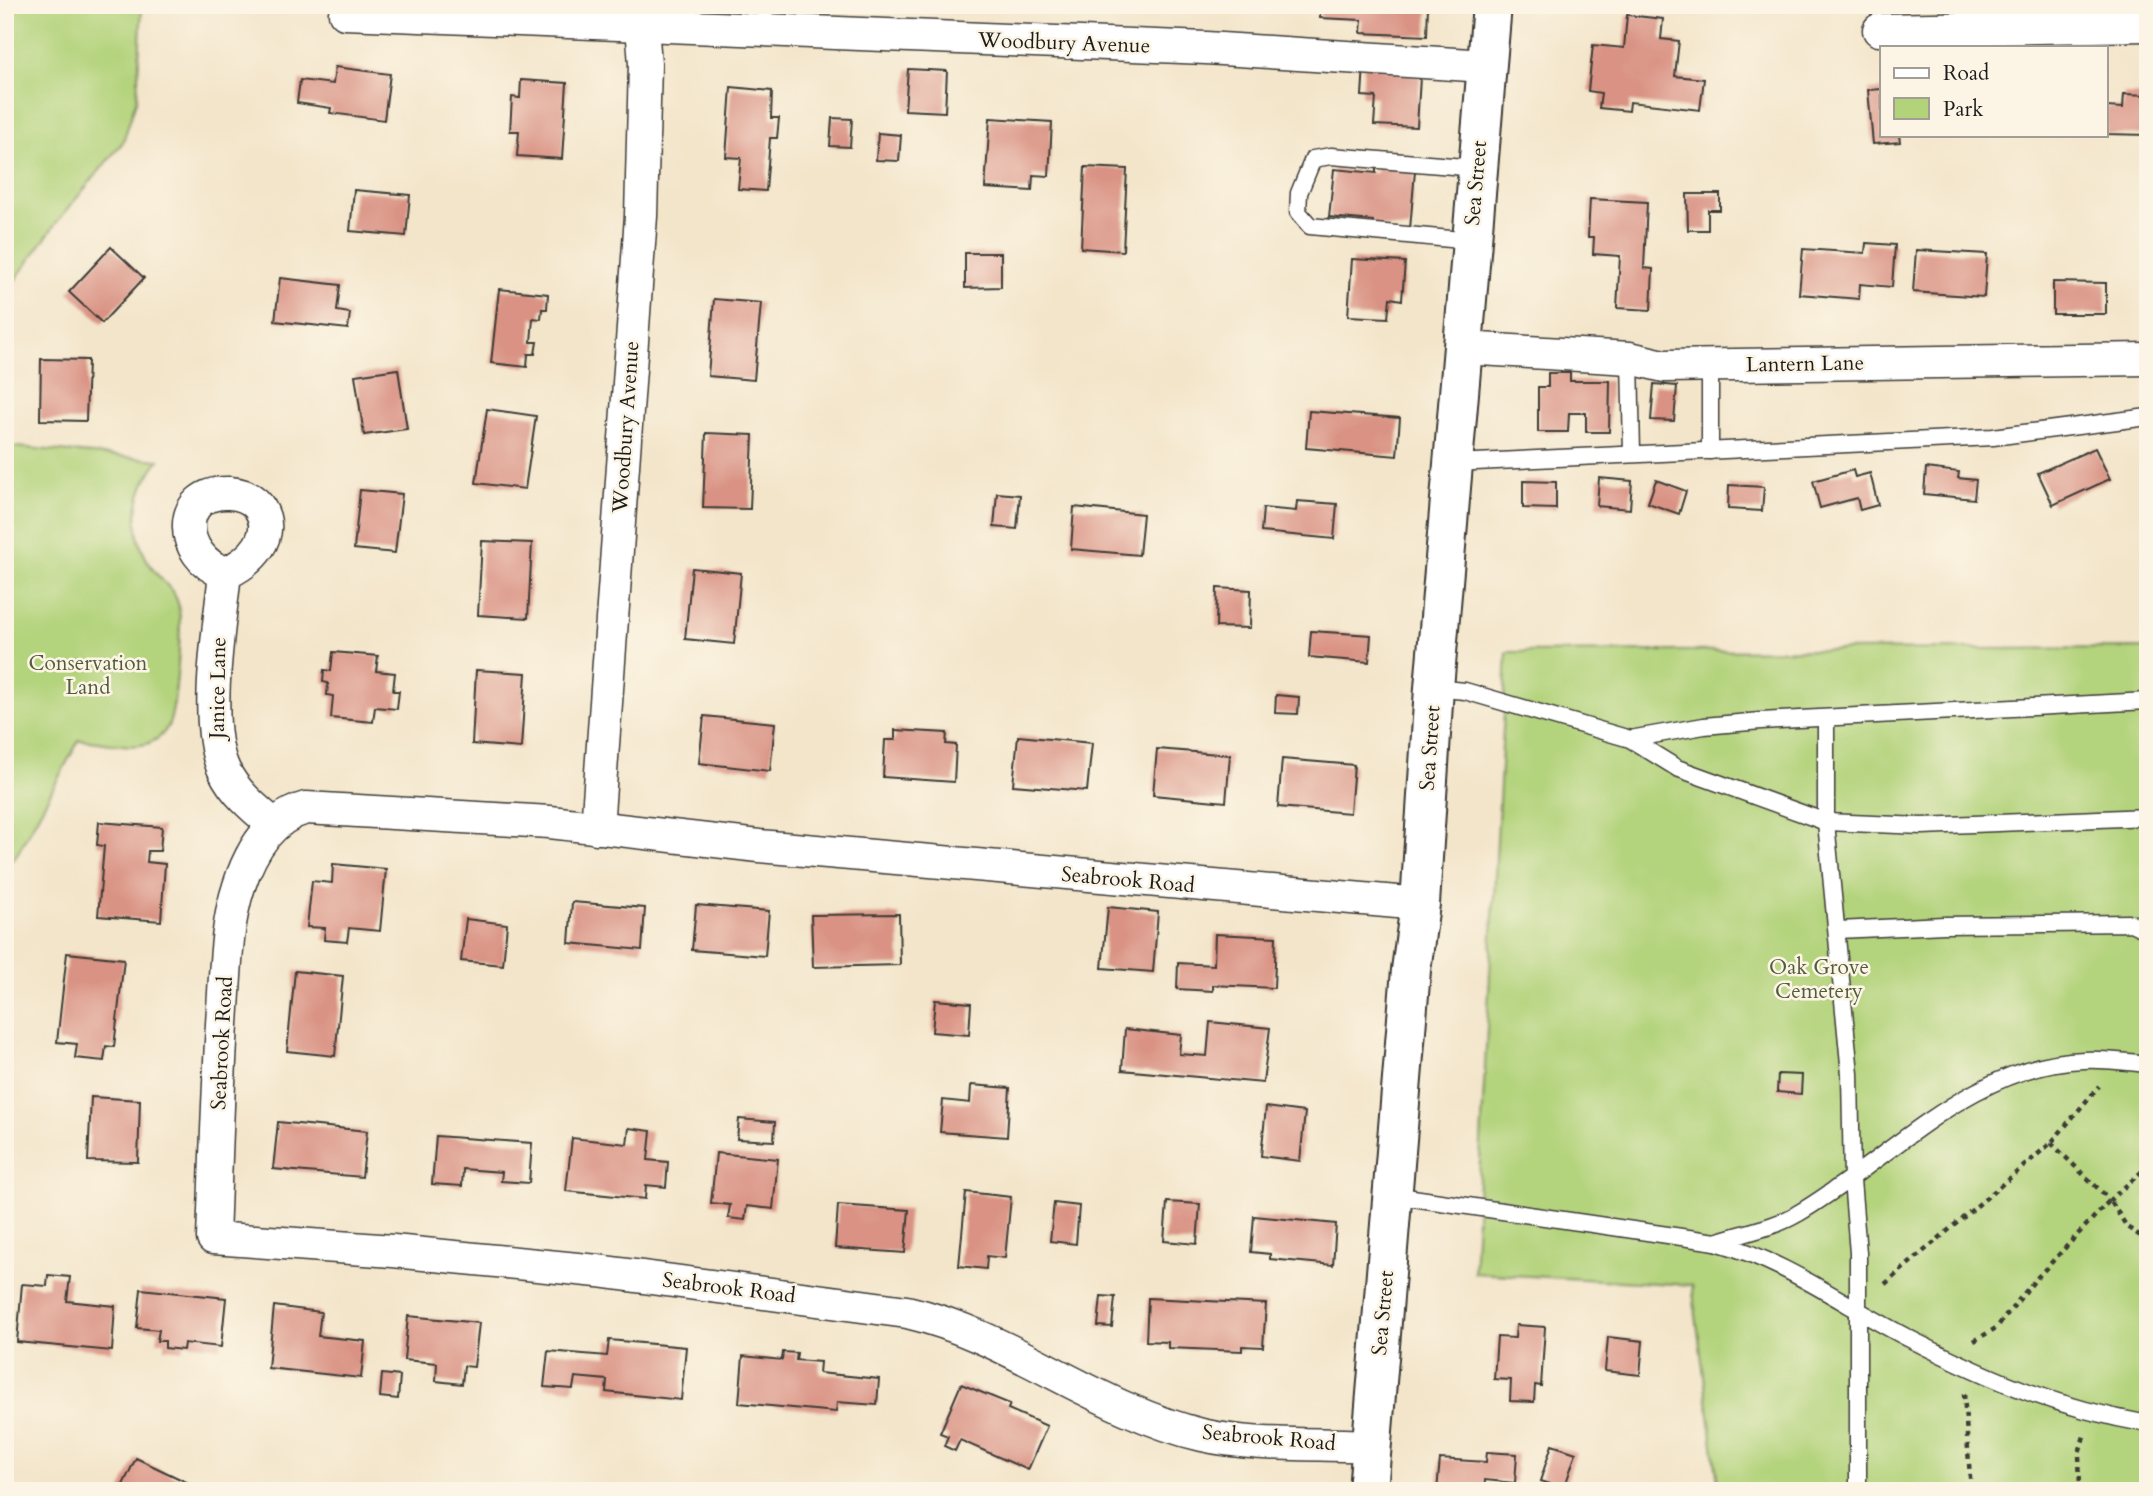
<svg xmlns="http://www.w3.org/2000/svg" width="2153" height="1496" viewBox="0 0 2153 1496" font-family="Cardo,serif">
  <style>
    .green { fill: #b3d37b; stroke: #68784c; stroke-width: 2 }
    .building { fill: #d99283 }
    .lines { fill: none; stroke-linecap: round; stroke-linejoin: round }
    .lane-casing { stroke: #3c3a36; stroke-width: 19 }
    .street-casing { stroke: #3c3a36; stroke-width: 35 }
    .secondary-casing { stroke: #3c3a36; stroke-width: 42 }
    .path { stroke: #3c3a36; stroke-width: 4.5; stroke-dasharray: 5 5; stroke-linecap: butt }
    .lane { stroke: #fff; stroke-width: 16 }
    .street { stroke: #fff; stroke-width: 32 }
    .secondary { stroke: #fff; stroke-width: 38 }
    .labels { text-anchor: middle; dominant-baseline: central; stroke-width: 5; stroke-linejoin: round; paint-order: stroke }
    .street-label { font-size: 21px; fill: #1c1c1c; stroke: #fcf5e5 }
    .park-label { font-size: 21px; fill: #515c3d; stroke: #fcf5e5 }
  </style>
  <rect width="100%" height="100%" fill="#fcf5e5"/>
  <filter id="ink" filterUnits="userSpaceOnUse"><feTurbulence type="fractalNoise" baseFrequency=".0143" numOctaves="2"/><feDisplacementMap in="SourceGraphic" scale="14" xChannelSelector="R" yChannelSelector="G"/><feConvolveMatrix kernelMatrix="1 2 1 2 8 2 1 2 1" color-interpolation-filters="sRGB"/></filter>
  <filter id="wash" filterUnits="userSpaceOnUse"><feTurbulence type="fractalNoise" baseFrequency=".00686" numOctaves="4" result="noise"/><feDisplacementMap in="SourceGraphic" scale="28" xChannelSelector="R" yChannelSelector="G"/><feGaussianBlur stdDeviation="1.57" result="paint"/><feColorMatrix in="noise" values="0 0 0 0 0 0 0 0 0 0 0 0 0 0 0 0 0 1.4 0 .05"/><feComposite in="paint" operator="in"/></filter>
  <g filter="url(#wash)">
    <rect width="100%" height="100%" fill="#f3e5ca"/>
    <!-- green -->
    <g class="green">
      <path d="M5,5H142L137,98L123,142L57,222L5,294Z"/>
      <path d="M5,446L159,460C133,492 128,535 153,569C161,581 174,589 178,603C183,620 176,711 168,726C164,734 157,740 149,743C130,750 100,741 79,740L15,858L5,864Z"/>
      <path d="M2148,648V1491H1719L1692,1285L1474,1273L1507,652Z"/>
    </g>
    <g id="blocks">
      <!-- building -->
      <g class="building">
        <path d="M1320,5H1428L1427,36L1361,33L1362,20L1320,18Z"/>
        <path d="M1627,15L1663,19L1661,39L1679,41L1675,76L1704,79L1700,110L1630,102L1629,111L1599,108L1601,93L1588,91L1593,45L1624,48Z"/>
        <path d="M1364,64L1420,77L1417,127L1374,125L1376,97L1362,96Z"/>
        <path d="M335,67L390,74L384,120L330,113L331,108L297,103L300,80L333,84Z"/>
        <path d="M908,69L947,71L945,112L905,110Z"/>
        <path d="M521,80L567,83L562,159L517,156L519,131H510L512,97L520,98Z"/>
        <path d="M731,87L772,91L771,118H779L777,138H770L766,191L738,189L741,158L726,157Z"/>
        <path d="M1882,89V135H1899L1900,142L1873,144L1868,90Z"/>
        <path d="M2124,94L2148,95V135L2106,134V107L2123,108Z"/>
        <path d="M832,118L852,119L850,147L830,146Z"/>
        <path d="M990,118L1052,122L1049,176L1033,175L1032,191L985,188Z"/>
        <path d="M878,133L901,135L899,161L876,160Z"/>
        <path d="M1085,167L1127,169L1123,251L1081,248Z"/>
        <path d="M1376,167L1415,171L1410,229L1373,226V221L1329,217L1334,169L1376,173Z"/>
        <path d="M354,190L410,195L406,236L350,231Z"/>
        <path d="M1687,194H1720V210H1708V230H1688Z"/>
        <path d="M1590,199L1647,202L1644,268L1653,269L1651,310L1617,308L1620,256L1593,254L1594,237H1588Z"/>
        <path d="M1866,243L1895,245L1892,287L1860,284L1859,299L1799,294L1803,249L1865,253Z"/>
        <path d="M111,247L144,278L102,323L69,292Z"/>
        <path d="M1916,250L1987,254L1984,297L1913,292Z"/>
        <path d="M965,253H1001V287L965,288Z"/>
        <path d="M1352,259L1405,262L1402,300L1390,298L1388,318L1348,316Z"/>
        <path d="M280,278L340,285L337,311L350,313L348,329L275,321Z"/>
        <path d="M2053,282L2106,283V314H2053Z"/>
        <path d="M499,289L548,294L547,309H542L541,319L533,318L531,342H537L535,354H528L527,367L491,363Z"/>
        <path d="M714,299L761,303L754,380L708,376Z"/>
        <path d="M41,359L88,360L86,421L40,420Z"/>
        <path d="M398,369L407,429L364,435L355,375Z"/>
        <path d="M1548,373H1570V381H1610L1609,432H1586V413H1569L1568,432H1538V387H1548Z"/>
        <path d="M1654,384L1677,386L1674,421L1651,420Z"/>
        <path d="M487,409L536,416L525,489L476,483Z"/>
        <path d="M1309,411L1400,418L1397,456L1306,448Z"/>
        <path d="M706,433L753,435L750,509L703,508Z"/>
        <path d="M2095,448L2110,479L2053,505L2038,473Z"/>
        <path d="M1926,468L1959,472L1958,478L1976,480L1974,499L1924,494Z"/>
        <path d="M1853,470L1855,477L1870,473L1878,505L1860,510L1857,498L1820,508L1813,481Z"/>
        <path d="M1599,478L1632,481L1630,509L1597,506Z"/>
        <path d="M1656,480L1686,491L1679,514L1648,503Z"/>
        <path d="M1523,481L1556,482V509L1523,508Z"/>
        <path d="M1729,485L1764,487L1762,511L1728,509Z"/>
        <path d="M360,490L402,494L395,553L354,549Z"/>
        <path d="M997,493L1020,495L1017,529L994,527Z"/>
        <path d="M1297,501L1337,504L1334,539L1261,532L1263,508L1296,511Z"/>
        <path d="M1074,507L1143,514L1139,555L1071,549Z"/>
        <path d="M482,541L532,543L528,618L478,615Z"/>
        <path d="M692,568L741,573L734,644L685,639Z"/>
        <path d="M1217,588L1251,590L1250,628L1216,627Z"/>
        <path d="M1311,631L1371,635L1369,662L1309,657Z"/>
        <path d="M333,652L378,656L376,671L395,673L393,691H399L397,709L375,707L373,722L331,718L333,696L327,695L328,683L323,682L324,670L331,671Z"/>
        <path d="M476,670L526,673L521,748L472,744Z"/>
        <path d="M1276,695L1299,697L1298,714L1275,713Z"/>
        <path d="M704,716L775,723L770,771L699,763Z"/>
        <path d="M895,730L947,733L946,744L956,745L954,782L883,777L885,740H895Z"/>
        <path d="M1018,736L1092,743L1087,791L1013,785Z"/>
        <path d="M1157,749L1230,755L1226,802L1153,795Z"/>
        <path d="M1282,759L1354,765L1350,813L1278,807Z"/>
        <path d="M99,822L162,827L160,851H148L147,862L165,864L161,921L98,916L104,846L97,845Z"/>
        <path d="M333,864L386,869L380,931L349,928L347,942L324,940L325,928L307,927L312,881L332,883Z"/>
        <path d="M572,902L645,908L642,950L569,943Z"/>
        <path d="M696,905L769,911L765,956L692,950Z"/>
        <path d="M1108,907L1158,912L1153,972L1102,968Z"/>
        <path d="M899,914L900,965L813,967L811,915Z"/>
        <path d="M466,919L507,924L503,965L461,961Z"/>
        <path d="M1215,934L1276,937L1274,988L1213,985V991L1177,989L1178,963L1214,965Z"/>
        <path d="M67,953L124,959L114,1047L106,1046L104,1061L75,1058L77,1044L57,1042Z"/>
        <path d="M295,971L343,976L335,1056L287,1051Z"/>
        <path d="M935,1000L971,1003L969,1035L932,1032Z"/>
        <path d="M1210,1022L1270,1028L1263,1083L1122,1070L1125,1029L1181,1035L1179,1054L1207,1056Z"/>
        <path d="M1778,1074L1802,1075L1801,1094L1777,1092Z"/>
        <path d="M971,1085L1010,1088L1007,1137L940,1132L943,1100L970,1103Z"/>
        <path d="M91,1097L140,1100L138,1162L88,1161Z"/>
        <path d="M1266,1107L1305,1112L1300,1161L1261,1156Z"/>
        <path d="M739,1119L775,1122L774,1141L737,1139Z"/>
        <path d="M278,1122L367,1131L362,1177L273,1169Z"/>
        <path d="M629,1128L651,1131L648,1160L668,1162L666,1187L646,1185L645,1199L566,1191L572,1138L627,1144Z"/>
        <path d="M436,1136L532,1143L529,1183L501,1181L502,1172L463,1169L462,1186L432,1184Z"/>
        <path d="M716,1153L778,1159L773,1209L747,1206L745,1220L728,1218L730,1205L711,1203Z"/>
        <path d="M966,1192L1011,1197L1005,1258L987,1256L986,1269L959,1266Z"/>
        <path d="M1167,1202L1200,1204L1197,1244L1164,1241Z"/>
        <path d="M1054,1203L1079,1206L1076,1244L1050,1241Z"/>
        <path d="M838,1205L909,1210L905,1253L835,1248Z"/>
        <path d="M1254,1216L1336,1224L1333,1265L1270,1259V1254L1251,1252Z"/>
        <path d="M48,1275L70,1277L67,1301L115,1306L112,1351L17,1342L22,1284L47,1286Z"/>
        <path d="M141,1289L226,1298L221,1347L184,1343L183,1350L165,1348V1341H157L159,1330L137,1328Z"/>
        <path d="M1101,1296L1115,1297L1112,1327L1098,1326Z"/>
        <path d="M1148,1298L1266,1304L1263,1347L1242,1346V1351L1168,1348V1342L1146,1341Z"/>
        <path d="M274,1306L321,1312L318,1336L365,1341L361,1378L268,1368Z"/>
        <path d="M408,1316L479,1323L474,1367L464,1366L462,1384L436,1381L437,1363L404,1360Z"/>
        <path d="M1516,1325L1545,1327L1541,1386L1535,1385L1534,1402L1510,1401L1511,1380L1494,1379L1497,1337L1515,1338Z"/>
        <path d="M1608,1337L1643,1341L1640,1375L1605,1371Z"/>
        <path d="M609,1340L686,1347L681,1400L606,1392L607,1380L575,1377L573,1389L544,1387L548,1351L607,1356Z"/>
        <path d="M783,1352L797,1353L796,1360L820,1362L819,1373L879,1379L877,1405L837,1402L836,1412L739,1403L743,1356L782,1360Z"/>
        <path d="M382,1374L400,1376L398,1399L380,1397Z"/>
        <path d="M961,1384L1010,1404L1008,1409L1047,1426L1028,1470L960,1440L955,1451L944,1446L948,1436L940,1433Z"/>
        <path d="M1552,1445L1576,1453L1564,1489L1540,1481Z"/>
        <path d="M1487,1452L1517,1454L1515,1483L1485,1480L1484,1491H1437L1440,1459L1486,1462Z"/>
        <path d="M136,1458L197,1487L195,1491H120Z"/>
      </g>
    </g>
  </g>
  <g filter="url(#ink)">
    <use href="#blocks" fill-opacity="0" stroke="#3c3a36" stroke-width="2"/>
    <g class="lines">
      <!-- lane casing -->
      <g class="lane-casing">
        <g id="lane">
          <path d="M1472,241L1310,226L1298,212L1299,193L1313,159L1331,156L1477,168"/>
          <path d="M1630,358L1632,453"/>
          <path d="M1710,365V451"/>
          <path d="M1454,463L1993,437L2148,417"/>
          <path d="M1434,688L1465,691L1630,739L1677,768L1826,822L1922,826L2148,817"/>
          <path d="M1826,720V822L1850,1074L1852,1180L1858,1253V1491"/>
          <path d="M1630,739L1704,726L1761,721L2148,701"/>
          <path d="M1838,930L1944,925L2131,923L2148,931"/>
          <path d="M1392,1195L1716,1242C1788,1262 1846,1307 1912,1340C1993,1381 2058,1408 2148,1424"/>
          <path d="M1716,1242C1742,1233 1774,1228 1797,1214C1887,1162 1972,1063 2084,1060C2105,1059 2127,1062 2148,1064"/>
        </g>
      </g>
      <!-- street casing -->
      <g class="street-casing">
        <g id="street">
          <path d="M345,13L1206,48L1486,66"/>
          <path d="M1879,30L2148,25"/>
          <path d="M1463,348L1630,358L1664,366L2148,359"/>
          <path d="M225,573C178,557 174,490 230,493C242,494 251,497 258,506C279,534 250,564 225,573C220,623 202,725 224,770C235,793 255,809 274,825"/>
          <path d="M597,828L641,216L645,64L642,26"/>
          <path d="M1372,1446C1318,1443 1254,1447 1202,1435C1097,1410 1011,1336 907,1312L598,1271L393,1251L213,1238C216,1161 218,1084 223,1008C226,967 226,925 239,886C250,852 270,818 306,808L550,822L759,846L1420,904"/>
        </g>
      </g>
      <!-- secondary casing -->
      <g class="secondary-casing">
        <path id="secondary" d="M1368,1491L1411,970L1420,904L1434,688L1492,5"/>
      </g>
      <!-- path -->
      <g class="path">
        <path d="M2051,1143L2110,1200L2148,1166"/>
        <path d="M1885,1284L2051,1143L2099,1086"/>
        <path d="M1974,1341L1996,1328L2035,1280L2110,1200L2127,1227L2148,1241"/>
        <path d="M1964,1394L1971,1491"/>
        <path d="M2080,1491L2079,1453L2084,1436"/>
      </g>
      <!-- lane -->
      <use href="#lane" class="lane"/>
      <!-- street -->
      <use href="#street" class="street"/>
      <!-- secondary -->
      <use href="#secondary" class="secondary"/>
    </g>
  </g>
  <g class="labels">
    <!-- street labels -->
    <g class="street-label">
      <text transform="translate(1064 43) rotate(2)">Woodbury Avenue</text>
      <text transform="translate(1476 183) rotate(-85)">Sea Street</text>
      <text transform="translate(1805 364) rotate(-1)">Lantern Lane</text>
      <text transform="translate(626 427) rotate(-86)">Woodbury Avenue</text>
      <text transform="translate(218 688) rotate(-89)">Janice Lane</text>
      <text transform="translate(1430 748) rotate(-86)">Sea Street</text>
      <text transform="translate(1128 880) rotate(5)">Seabrook Road</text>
      <text transform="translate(222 1043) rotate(-87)">Seabrook Road</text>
      <text transform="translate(729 1288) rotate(7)">Seabrook Road</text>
      <text transform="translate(1383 1313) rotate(-85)">Sea Street</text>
      <text transform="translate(1269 1438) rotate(5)">Seabrook Road</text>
    </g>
    <!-- park labels -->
    <g class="park-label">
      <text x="88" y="663">Conservation<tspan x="88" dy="24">Land</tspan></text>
      <text x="1819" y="967">Oak Grove<tspan x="1819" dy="24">Cemetery</tspan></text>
    </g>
  </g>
  <!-- margin -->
  <rect width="2153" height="1496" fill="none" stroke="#fcf5e5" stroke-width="28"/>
  <!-- legend -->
  <rect x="1880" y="46" width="228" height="91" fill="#fcf5e5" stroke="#a29e95" stroke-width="2"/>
  <rect x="1894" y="68" width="35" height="10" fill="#ffffff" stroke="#a29e95" stroke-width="2"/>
  <text x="1943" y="80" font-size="21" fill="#1c1c1c">Road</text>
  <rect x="1894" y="98" width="35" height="21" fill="#b3d37b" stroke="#a29e95" stroke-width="2"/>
  <text x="1943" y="116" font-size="21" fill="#1c1c1c">Park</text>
</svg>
